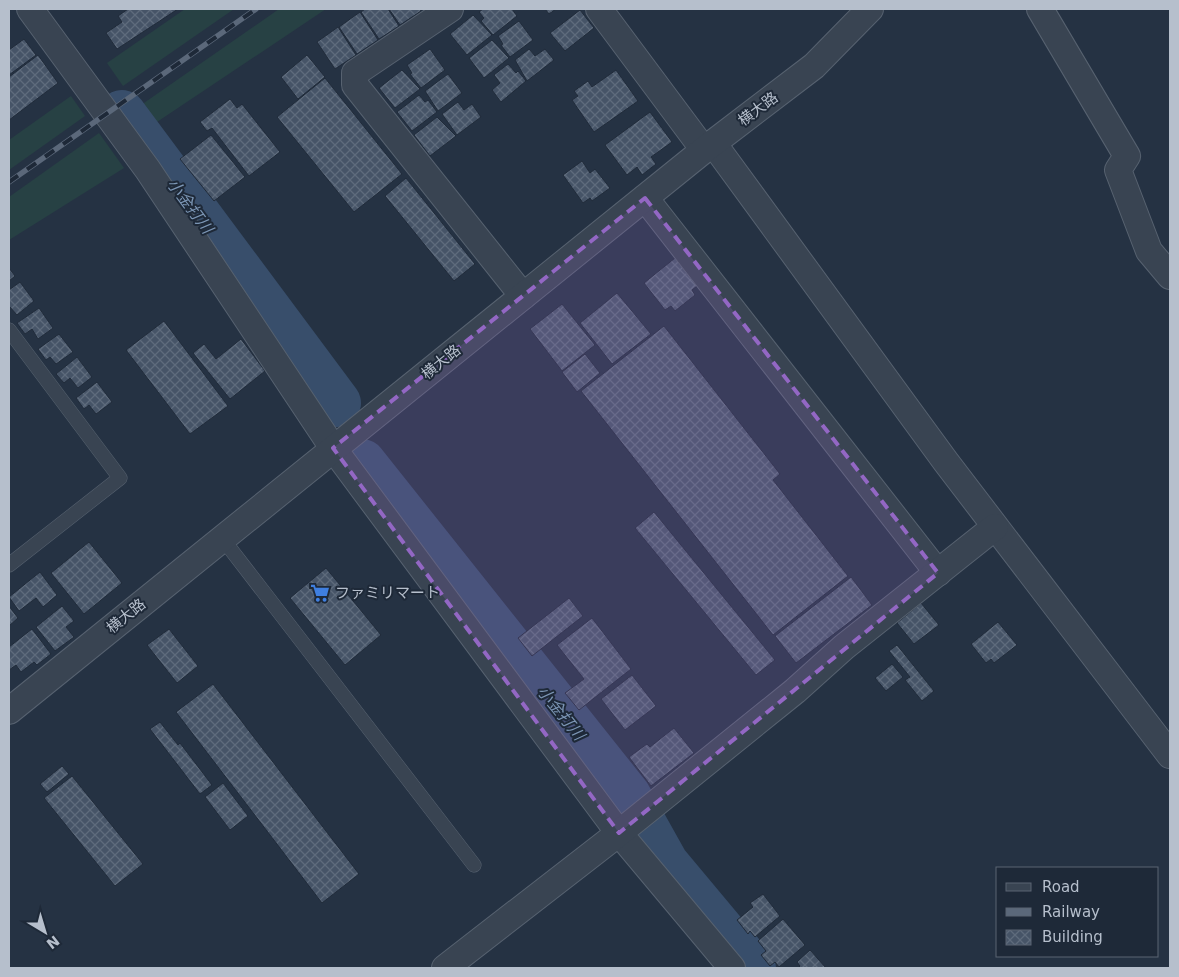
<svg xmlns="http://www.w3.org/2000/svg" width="1179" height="977" viewBox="0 0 1179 977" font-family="'DejaVu Sans','Noto Sans JP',sans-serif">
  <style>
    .grass { fill: #274144 }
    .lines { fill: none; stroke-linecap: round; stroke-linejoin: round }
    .river { stroke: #384e6b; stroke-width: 48 }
    .building { fill: url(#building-cross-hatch); stroke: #202b3a }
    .lane-casing { stroke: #576270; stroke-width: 15 }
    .street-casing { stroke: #576270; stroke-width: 28 }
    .lane { stroke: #394452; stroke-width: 14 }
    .street { stroke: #394452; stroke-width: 26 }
    .rail-casing { stroke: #5b687a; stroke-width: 5.5 }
    .rail { stroke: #1e2938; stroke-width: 4; stroke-dasharray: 11; stroke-linecap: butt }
    .marked { fill: #9367c4; fill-opacity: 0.2; stroke: #9367c4; stroke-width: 4; stroke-dasharray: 10 6; stroke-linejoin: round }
    .labels { text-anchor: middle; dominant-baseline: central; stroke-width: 4; stroke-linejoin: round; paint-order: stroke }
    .street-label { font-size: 15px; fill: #b6bfcc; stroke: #1e2938 }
    .poi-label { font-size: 15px; fill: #b6bfcc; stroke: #1e2938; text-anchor: start }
    .water-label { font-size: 16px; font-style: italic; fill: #7c96b5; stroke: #1e2938 }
  </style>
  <defs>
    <pattern id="building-cross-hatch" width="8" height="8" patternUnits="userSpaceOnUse" patternTransform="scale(1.25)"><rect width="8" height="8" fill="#465467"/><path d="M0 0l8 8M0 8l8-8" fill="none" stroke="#5e6b7c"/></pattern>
  </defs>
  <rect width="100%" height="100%" fill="#253243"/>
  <!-- grass -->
  <g class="grass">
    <path d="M185,9H234L123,86L107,63Z"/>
    <path d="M279,9H326L154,124L141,105Z"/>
    <path d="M71,96L85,116L9,170V140Z"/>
    <path d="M99,133L124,168L9,240V197Z"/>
  </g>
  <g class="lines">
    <!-- river -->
    <g class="river">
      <path d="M122,114L337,403"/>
      <path d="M362,463L627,796L665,864L752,968"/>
    </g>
  </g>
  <!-- building -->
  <g class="building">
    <path d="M128,9H178L117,49L106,33L122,22L118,16Z"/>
    <path d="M365,9H388L399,26L379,39L361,12Z"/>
    <path d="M389,9H420L421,11L400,25Z"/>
    <path d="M483,9H512L517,16L493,35L481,21L484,18L479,12Z"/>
    <path d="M545,9H556L549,14Z"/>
    <path d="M580,10L594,28L565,51L550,33Z"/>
    <path d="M360,12L378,40L357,54L339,27Z"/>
    <path d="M473,15L492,35L467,55L450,34Z"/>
    <path d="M519,21L533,40L510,57L501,45L503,44L498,36Z"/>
    <path d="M338,27L356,55L335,69L317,42Z"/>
    <path d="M24,39L36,55L9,75V50Z"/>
    <path d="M492,40L509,58L484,78L469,58Z"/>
    <path d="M430,49L445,70L421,88L410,74L412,73L407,65Z"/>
    <path d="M529,49L535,56L545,49L554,60L527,81L515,60Z"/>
    <path d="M38,55L58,83L9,120V77Z"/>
    <path d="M307,55L325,77L298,99L281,77Z"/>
    <path d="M508,64L516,73L518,71L526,81L501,102L492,90L500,83L494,75Z"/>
    <path d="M402,70L420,89L395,108L379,88Z"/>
    <path d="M616,70L638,101L594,132L572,100L578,96L574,91L588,81L592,87Z"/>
    <path d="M448,74L462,93L438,111L425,91Z"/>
    <path d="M325,78L402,174L354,212L277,117Z"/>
    <path d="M419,95L425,102L428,100L437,112L412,131L397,112Z"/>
    <path d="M230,99L237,108L242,104L280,152L249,176L212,128L207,131L200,122Z"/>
    <path d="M458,102L464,110L472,104L481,117L457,135L442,114Z"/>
    <path d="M650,112L672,142L651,157L656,164L642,175L637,167L627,175L605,145Z"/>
    <path d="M437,117L456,136L430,156L414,135Z"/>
    <path d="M211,135L245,177L214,201L180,159Z"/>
    <path d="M582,161L590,173L595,169L610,188L592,201L590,198L583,203L563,175Z"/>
    <path d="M406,178L475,264L454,281L385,196Z"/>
    <path d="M675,258L697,286L692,290L695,295L675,311L671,306L665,310L644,283Z"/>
    <path d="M9,268L15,276L9,281Z"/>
    <path d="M20,282L34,301L17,315L9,306V290Z"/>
    <path d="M617,293L651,334L612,364L580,323Z"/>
    <path d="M562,304L595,345L562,371L530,329Z"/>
    <path d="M39,308L53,328L38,339L32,329L25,334L17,323Z"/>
    <path d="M164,321L228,406L190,434L126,350Z"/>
    <path d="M664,326L780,474L773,480L848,576L773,635L581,391Z"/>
    <path d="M59,334L73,352L56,364L50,357L46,360L38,349Z"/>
    <path d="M241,339L265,371L230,399L193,353L204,344L216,359Z"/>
    <path d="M585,354L600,373L577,392L562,372Z"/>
    <path d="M77,357L92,377L78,388L70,378L64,383L56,374Z"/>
    <path d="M97,382L112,402L96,414L89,405L84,409L76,398Z"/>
    <path d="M654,512L775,660L756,675L635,528Z"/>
    <path d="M89,542L122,583L84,614L51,573Z"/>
    <path d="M326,568L381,635L345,665L290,598Z"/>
    <path d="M40,572L57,595L43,607L36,598L19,611L9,597Z"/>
    <path d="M851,577L872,605L796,663L775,636Z"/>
    <path d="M569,598L583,616L532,656L518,638Z"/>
    <path d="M921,603L939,625L914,644L897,623Z"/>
    <path d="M9,606L18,618L9,626Z"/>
    <path d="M62,606L74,621L66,627L74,637L55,651L36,627Z"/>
    <path d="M592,618L631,669L579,710L565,693L584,679L557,645Z"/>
    <path d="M998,622L1017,645L994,663L991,659L986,663L971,644Z"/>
    <path d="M32,629L51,654L37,665L34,662L21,672L16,665L9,670V647Z"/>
    <path d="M169,629L198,666L177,683L147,645Z"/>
    <path d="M897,645L934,691L922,701L905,680L910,677L889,651Z"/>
    <path d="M892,664L903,677L886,691L875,678Z"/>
    <path d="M632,675L656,706L625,730L601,699Z"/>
    <path d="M213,684L359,874L322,903L176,712Z"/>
    <path d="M160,722L178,745L180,743L212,785L200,794L150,729Z"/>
    <path d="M674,728L694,753L651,786L629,757L647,744L650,747Z"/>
    <path d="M62,766L69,774L47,792L40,784Z"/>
    <path d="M72,776L143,864L115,886L44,798Z"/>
    <path d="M223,783L248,816L230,830L205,797Z"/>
    <path d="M763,894L780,916L755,937L750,931L748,934L737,920L753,907L750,903Z"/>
    <path d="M783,919L805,945L779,967L775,962L770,966L761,955L766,951L758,941Z"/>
    <path d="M810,950L826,968H798L800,966L797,962Z"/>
  </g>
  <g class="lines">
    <!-- lane casing -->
    <g class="lane-casing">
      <g id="lane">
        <path d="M9,330L120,478L9,565"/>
        <path d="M222,538L474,865"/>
      </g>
    </g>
    <!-- street casing -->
    <g class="street-casing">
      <g id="street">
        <path d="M30,9L148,170L333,448L619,833L732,968"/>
        <path d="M450,9L355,73V85L523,296"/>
        <path d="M599,9L704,150"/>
        <path d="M1040,9L1127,156L1118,170L1149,251L1170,276"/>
        <path d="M713,143L946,462L1170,755"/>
        <path d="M645,198L938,573"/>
        <path d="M9,711L704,150L814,66L870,9"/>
        <path d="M445,968L619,833L795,691L844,647L995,527"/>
      </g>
    </g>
    <!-- lane -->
    <use href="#lane" class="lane"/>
    <!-- street -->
    <use href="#street" class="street"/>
    <!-- rail casing -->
    <g class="rail-casing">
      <path id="rail" d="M9,182L256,9"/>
    </g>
    <!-- rail -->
    <use href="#rail" class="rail"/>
  </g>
  <!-- marked area -->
  <path class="marked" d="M645,198L938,573L619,833L333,448Z"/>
  <!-- icons -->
  <defs>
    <g id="supermarket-bare" transform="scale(1.5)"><path d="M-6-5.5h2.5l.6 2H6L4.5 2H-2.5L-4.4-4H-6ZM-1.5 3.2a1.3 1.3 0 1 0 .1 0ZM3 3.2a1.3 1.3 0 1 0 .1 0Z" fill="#3f7fe0" stroke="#1e2938" stroke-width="2.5" paint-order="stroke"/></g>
  </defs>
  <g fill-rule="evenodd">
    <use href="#supermarket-bare" x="320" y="593"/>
  </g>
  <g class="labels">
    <!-- street labels -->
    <g class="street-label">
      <text transform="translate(758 109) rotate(-37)">横大路</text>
      <text transform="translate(441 362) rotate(-39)">横大路</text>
      <text transform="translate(126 616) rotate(-39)">横大路</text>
    </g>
    <!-- poi labels -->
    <g class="poi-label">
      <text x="335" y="593">ファミリマート</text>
    </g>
    <!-- water labels -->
    <g class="water-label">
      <text transform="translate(190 206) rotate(53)">小金打川</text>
      <text transform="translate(561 713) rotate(51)">小金打川</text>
    </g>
  </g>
  <!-- border -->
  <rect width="1179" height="977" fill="none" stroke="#b6bfcc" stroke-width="20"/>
  <!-- legend -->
  <rect x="996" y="867" width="162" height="90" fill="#1e2938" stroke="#5b6573"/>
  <rect x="1006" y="883" width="25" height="8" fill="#394452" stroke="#5b6573"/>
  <text x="1042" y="892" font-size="15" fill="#b6bfcc">Road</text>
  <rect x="1006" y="908" width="25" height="8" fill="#5b687a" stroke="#5b6573"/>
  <text x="1042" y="917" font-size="15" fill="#b6bfcc">Railway</text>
  <rect x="1006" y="930" width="25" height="15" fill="url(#building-cross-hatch)" stroke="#5b6573"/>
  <text x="1042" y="942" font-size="15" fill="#b6bfcc">Building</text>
  <!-- north arrow -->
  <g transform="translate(45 932) rotate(142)" stroke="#1e2938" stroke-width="4" paint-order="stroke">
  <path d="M0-4L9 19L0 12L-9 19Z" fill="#b6bfcc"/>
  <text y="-8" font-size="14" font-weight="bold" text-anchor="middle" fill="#b6bfcc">N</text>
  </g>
</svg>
